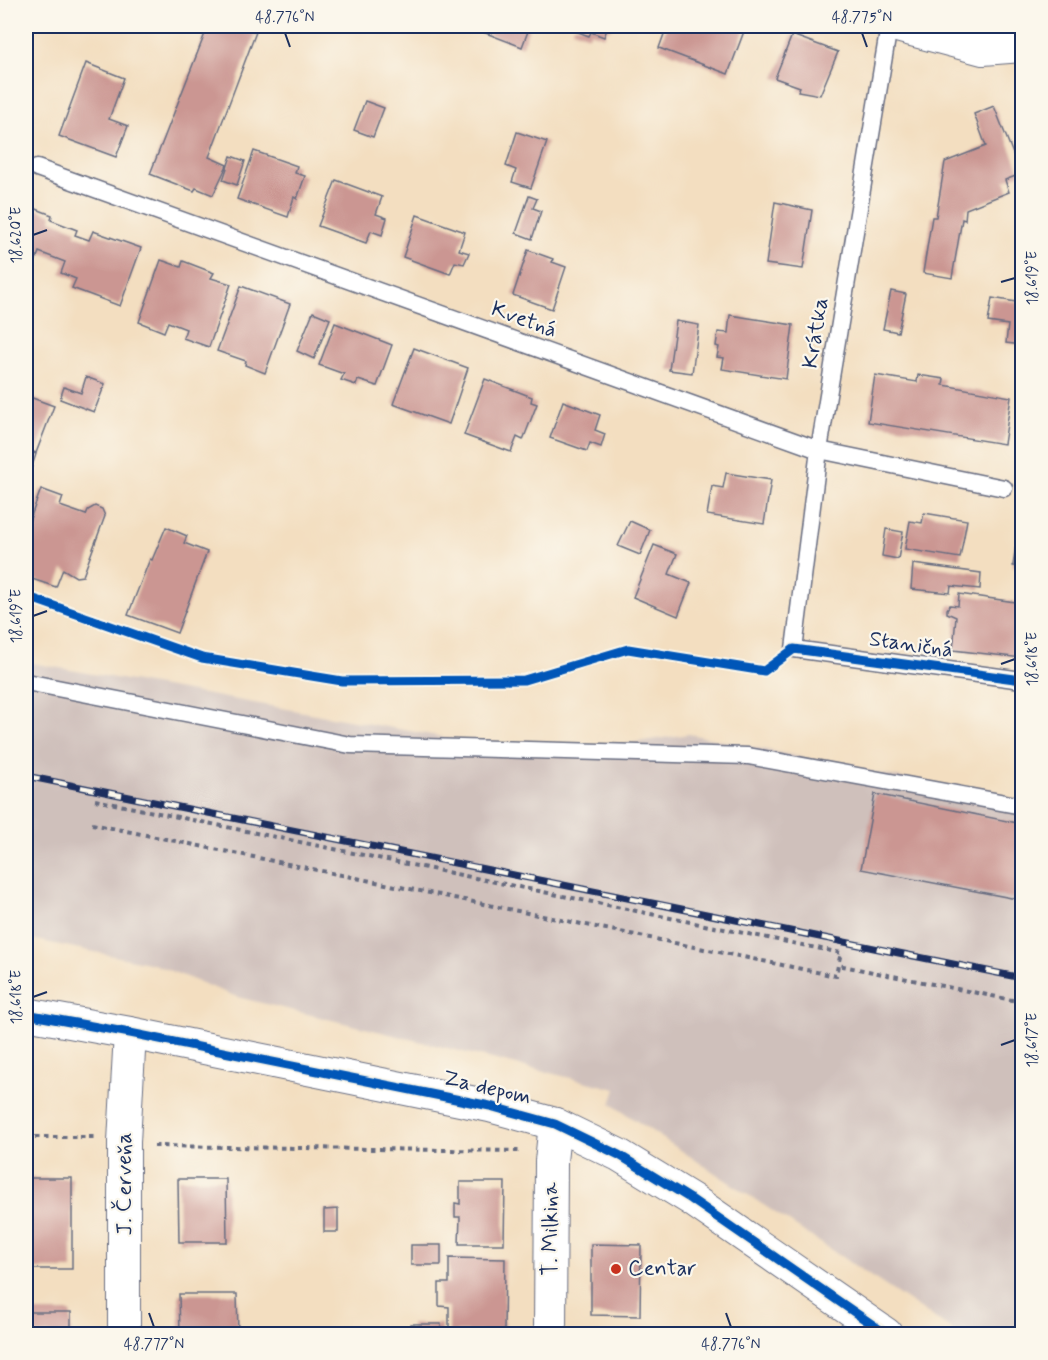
<svg xmlns="http://www.w3.org/2000/svg" width="1048" height="1360" viewBox="0 0 1048 1360" font-family="Mynerve,sans-serif">
  <style>
    .industrial { fill: #cfc0bb }
    .building { fill: #cb9692 }
    .lines { fill: none; stroke-linecap: round; stroke-linejoin: round }
    .service-casing { stroke: #676c80; stroke-width: 19 }
    .minor-casing { stroke: #676c80; stroke-width: 34 }
    .path { stroke: #676c80; stroke-width: 4; stroke-dasharray: 4.5 4.5; stroke-linecap: butt }
    .service { stroke: #fff; stroke-width: 16 }
    .minor { stroke: #fff; stroke-width: 32 }
    .rail-casing { stroke: #1b2f5e; stroke-width: 7 }
    .rail { stroke: #fbf7ec; stroke-width: 4.5; stroke-dasharray: 14; stroke-linecap: butt }
    .cycleway-casing { stroke: #fbf7ec; stroke-width: 13 }
    .cycleway { stroke: #0057b8; stroke-width: 9 }
    .ticks { fill: none; stroke: #1b2f5e; stroke-width: 2 }
    .poi-dot { fill: #c8321e; stroke: #fbf7ec; stroke-width: 2 }
    .labels { text-anchor: middle; dominant-baseline: central; stroke-width: 4.5; stroke-linejoin: round; paint-order: stroke }
    .street-label { font-size: 22px; fill: #1b2f5e; stroke: #fbf7ec }
    .poi-label { font-size: 22px; fill: #1b2f5e; stroke: #fbf7ec; text-anchor: start }
    .neatline { fill: none; stroke: #1b2f5e; stroke-width: 2 }
    .ticks-label { font-size: 15px; text-anchor: middle; fill: #1b2f5e }
  </style>
  <rect width="100%" height="100%" fill="#fbf7ec"/>
  <filter id="ink" filterUnits="userSpaceOnUse"><feTurbulence type="fractalNoise" baseFrequency=".0167" numOctaves="2"/><feDisplacementMap in="SourceGraphic" scale="12" xChannelSelector="R" yChannelSelector="G"/><feConvolveMatrix kernelMatrix="1 2 1 2 8 2 1 2 1" color-interpolation-filters="sRGB"/></filter>
  <filter id="wash" filterUnits="userSpaceOnUse"><feTurbulence type="fractalNoise" baseFrequency=".008" numOctaves="4" result="noise"/><feDisplacementMap in="SourceGraphic" scale="24" xChannelSelector="R" yChannelSelector="G"/><feGaussianBlur stdDeviation="1.35" result="paint"/><feColorMatrix in="noise" values="0 0 0 0 0 0 0 0 0 0 0 0 0 0 0 0 0 1.4 0 .05"/><feComposite in="paint" operator="in"/></filter>
  <g filter="url(#wash)">
    <rect width="100%" height="100%" fill="#f3dec0"/>
    <!-- industrial -->
    <path class="industrial" d="M26,662L548,756L689,734L1022,803V1334H958L611,1104L616,1089L237,997L153,964L26,938Z"/>
    <g id="blocks">
      <!-- building -->
      <g class="building">
        <path d="M26,26H34L26,47Z"/>
        <path d="M208,26H239L256,32L209,157L227,165L213,195L196,188L194,191L150,174Z"/>
        <path d="M480,26H530L522,47L478,30Z"/>
        <path d="M574,26H612L610,30L607,29L604,37L591,32L589,36L573,30Z"/>
        <path d="M667,26H746L728,74L659,48Z"/>
        <path d="M792,35L838,52L820,95L798,91L800,87L775,78Z"/>
        <path d="M86,63L124,78L109,119L128,126L116,157L59,136Z"/>
        <path d="M365,101L384,108L373,137L354,130Z"/>
        <path d="M994,106L1021,174L1005,180L1009,192L966,209L965,220L962,219L952,278L923,273L932,217H936L945,162L986,146L974,114Z"/>
        <path d="M517,132L547,142L531,188L512,182L516,170L506,166Z"/>
        <path d="M254,151L297,166L295,173L305,176L297,199L294,197L288,217L237,199Z"/>
        <path d="M231,156L245,161L237,185L223,180Z"/>
        <path d="M336,180L382,197L376,214L387,218L382,235L371,231L366,243L318,226Z"/>
        <path d="M529,196L537,199L533,208L541,211L532,239L516,233Z"/>
        <path d="M775,202L812,210L803,269L766,264Z"/>
        <path d="M26,205L52,215L51,220L77,230L75,235L89,240L93,231L141,248L120,306L72,288L76,279L61,273L65,262L39,252L32,270L26,267Z"/>
        <path d="M417,215L465,232L459,250L469,253L464,264L455,262L450,274L403,257Z"/>
        <path d="M528,250L553,259L552,262L566,267L552,309L513,295Z"/>
        <path d="M161,260L181,267L183,261L214,273L211,278L231,284L209,347L183,338L186,329L168,322L164,332L139,322Z"/>
        <path d="M241,286L290,304L265,373L245,365L246,361L217,351Z"/>
        <path d="M891,291L906,294L898,332L883,329Z"/>
        <path d="M992,298L1022,303V345L1006,343L1008,325L988,322Z"/>
        <path d="M313,312L330,319L314,359L297,351Z"/>
        <path d="M730,315L793,325L786,379L722,369L724,358L717,357L719,347L716,346L718,332L728,333Z"/>
        <path d="M676,321L699,325L692,373L669,370Z"/>
        <path d="M335,323L392,345L377,386L358,380L356,385L341,380L344,374L319,365Z"/>
        <path d="M414,348L468,368L449,424L393,404Z"/>
        <path d="M875,375L917,382L918,375L944,379L943,385L1011,397L1004,444L868,422Z"/>
        <path d="M86,377L105,384L94,412L60,399L64,387L81,393Z"/>
        <path d="M485,379L532,397L531,402L537,404L523,440L517,437L511,452L464,435Z"/>
        <path d="M27,396L54,406L36,453L26,449Z"/>
        <path d="M563,401L600,415L595,430L605,434L601,447L590,443L587,451L550,438Z"/>
        <path d="M26,451L36,454L26,484Z"/>
        <path d="M726,473L771,480L764,524L707,515L712,486L723,488Z"/>
        <path d="M41,489L63,497L60,506L86,515L88,510L95,506L102,509L105,516L83,576L76,577L63,569L56,587L26,577V530Z"/>
        <path d="M924,513L967,520L960,558L905,549L910,521L922,523Z"/>
        <path d="M630,521L650,530L640,555L618,546Z"/>
        <path d="M1019,522L1022,523V568L1013,566Z"/>
        <path d="M166,527L187,536L184,543L207,552L177,633L128,615L150,559L152,560Z"/>
        <path d="M886,529L903,532L898,559L882,556Z"/>
        <path d="M654,545L677,554L669,574L691,583L678,616L633,597Z"/>
        <path d="M913,564L981,573L980,589L951,586L950,593L911,589Z"/>
        <path d="M959,594L1022,603V658L953,650L956,617L947,613V609L950,605L958,606Z"/>
        <path d="M875,794L1022,824V900L861,869Z"/>
        <rect x="26" y="1178" width="46" height="91"/>
        <path d="M178,1179H226L227,1242H179Z"/>
        <path d="M460,1182H505L504,1244H459L460,1217H455V1203L460,1204Z"/>
        <path d="M338,1209V1232H324V1210Z"/>
        <path d="M591,1244L641,1245L640,1316L591,1315Z"/>
        <rect x="411" y="1245" width="30" height="20"/>
        <path d="M449,1258L505,1259L504,1332H449V1307L439,1306V1283H449Z"/>
        <path d="M179,1294H237L238,1334H180Z"/>
        <rect x="26" y="1312" width="45" height="22"/>
        <rect x="411" y="1324" width="30" height="10"/>
      </g>
    </g>
  </g>
  <g filter="url(#ink)">
    <use href="#blocks" fill-opacity="0" stroke="#676c80" stroke-width="1.5"/>
    <g class="lines">
      <!-- service casing -->
      <g class="service-casing">
        <g id="service">
          <path d="M889,26L819,450L794,649L1022,680"/>
          <path d="M37,168L819,450L1004,488"/>
          <path d="M26,682L350,745L748,756L1022,806"/>
        </g>
      </g>
      <!-- minor casing -->
      <g class="minor-casing">
        <g id="minor">
          <path d="M897,26L983,49L1022,46"/>
          <path d="M26,1014L130,1033L490,1106L555,1124L619,1155L691,1199L886,1334"/>
          <path d="M124,1334V1142L130,1033"/>
          <path d="M550,1334L551,1161L555,1124"/>
        </g>
      </g>
      <!-- path -->
      <g class="path">
        <path d="M95,800L841,953L838,965"/>
        <path d="M92,824L836,976L838,965L1022,1002"/>
        <path d="M26,1137H94"/>
        <path d="M154,1146L519,1151"/>
      </g>
      <!-- service -->
      <use href="#service" class="service"/>
      <!-- minor -->
      <use href="#minor" class="minor"/>
      <!-- rail casing -->
      <g class="rail-casing">
        <path id="rail" d="M26,776L1022,978"/>
      </g>
      <!-- rail -->
      <use href="#rail" class="rail"/>
      <!-- cycleway casing -->
      <g class="cycleway-casing">
        <g id="cycleway">
          <path d="M26,599H34L202,658L342,681L524,680L628,649L764,671L794,649L1022,680"/>
          <path d="M26,1014L130,1033L490,1106L555,1124L619,1155L691,1199L886,1334"/>
        </g>
      </g>
      <!-- cycleway -->
      <use href="#cycleway" class="cycleway"/>
    </g>
  </g>
  <!-- ticks -->
  <path class="ticks" d="M285,33L290,47M862,33L867,47M33,235L47,230M1001,282L1015,278M33,616L47,611M1001,664L1015,659M33,997L47,992M1001,1045L1015,1040M149,1313L154,1327M726,1313L731,1327"/>
  <!-- markers -->
  <circle class="poi-dot" cx="616" cy="1269" r="6"/>
  <g class="labels">
    <!-- street labels -->
    <g class="street-label">
      <text transform="translate(524 320) rotate(20)">Kvetná</text>
      <text transform="translate(816 333) rotate(-81)">Krátka</text>
      <text transform="translate(911 645) rotate(8)">Staničná</text>
      <text transform="translate(487 1088) rotate(13)">Za depom</text>
      <text transform="translate(125 1184) rotate(-90)">J. Červeňa</text>
      <text transform="translate(551 1229) rotate(-90)">T. Milkina</text>
    </g>
    <!-- poi labels -->
    <g class="poi-label">
      <text x="628" y="1269">Centar</text>
    </g>
  </g>
  <!-- margin -->
  <rect width="1048" height="1360" fill="none" stroke="#fbf7ec" stroke-width="66"/>
  <rect x="33" y="33" width="982" height="1294" class="neatline"/>
  <g class="ticks-label">
    <text x="285" y="22">48.776°N</text>
    <text x="862" y="22">48.775°N</text>
    <text transform="translate(16 235) rotate(-90)" y="5">18.620°E</text>
    <text transform="translate(1032 278) rotate(-90)" y="5">18.619°E</text>
    <text transform="translate(16 616) rotate(-90)" y="5">18.619°E</text>
    <text transform="translate(1032 659) rotate(-90)" y="5">18.618°E</text>
    <text transform="translate(16 997) rotate(-90)" y="5">18.618°E</text>
    <text transform="translate(1032 1040) rotate(-90)" y="5">18.617°E</text>
    <text x="154" y="1349">48.777°N</text>
    <text x="731" y="1349">48.776°N</text>
  </g>
</svg>
